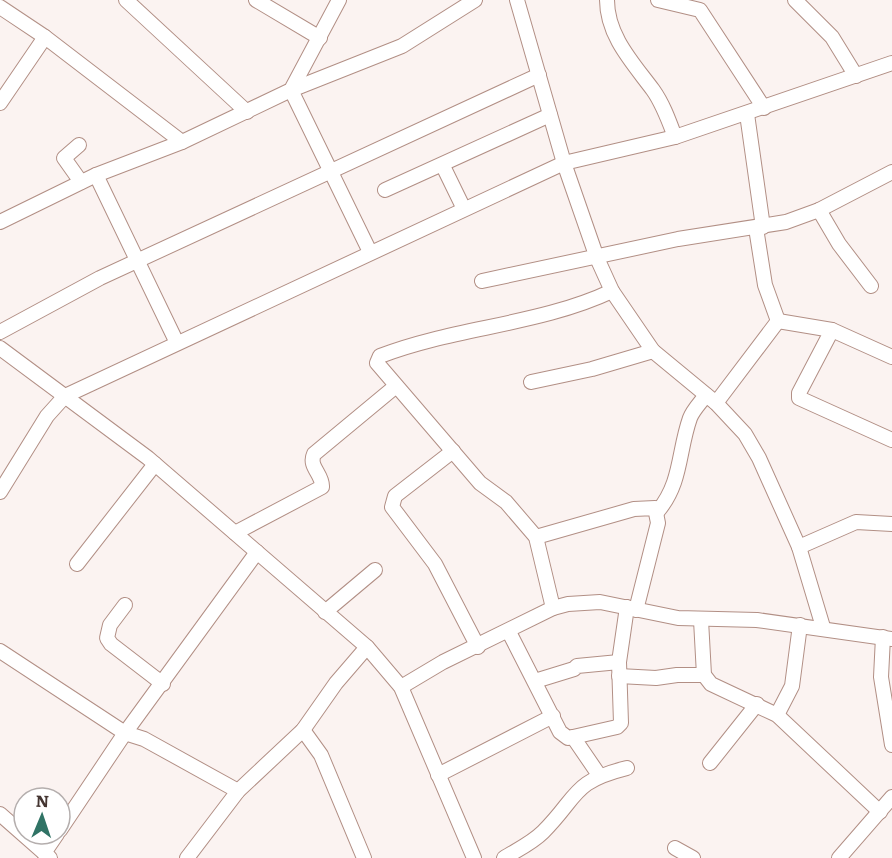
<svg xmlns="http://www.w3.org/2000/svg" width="892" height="858" viewBox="0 0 892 858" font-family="Literata,serif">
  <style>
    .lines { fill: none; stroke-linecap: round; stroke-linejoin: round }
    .minor-casing { stroke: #b28f85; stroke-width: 16 }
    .minor { stroke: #fff; stroke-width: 14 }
  </style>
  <rect width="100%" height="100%" fill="#fbf3f1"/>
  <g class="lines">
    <!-- minor casing -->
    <g class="minor-casing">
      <g id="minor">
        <path d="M126,0L247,112"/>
        <path d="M256,0L320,38"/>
        <path d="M517,0L564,163L597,258L612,291L653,351L716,403L745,434L759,458L799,547L823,627"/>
        <path d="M607,0C607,36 633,63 653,90C663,104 669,121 675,137"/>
        <path d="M658,0L700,10L764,108"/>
        <path d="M795,0L832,37L856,76"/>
        <path d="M0,7L45,37L182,142"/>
        <path d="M0,103L45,37"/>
        <path d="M747,114L763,227"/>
        <path d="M79,145L64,158L81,182"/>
        <path d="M443,166L463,207"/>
        <path d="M96,175L177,343"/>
        <path d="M385,190L550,115"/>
        <path d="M819,210L839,244L871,286"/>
        <path d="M0,222L96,175L182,142L291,90L339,0"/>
        <path d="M756,228L765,285L778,321"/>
        <path d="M370,252L291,90L402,46L475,0"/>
        <path d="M482,281L678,239L786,222L819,210L892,172"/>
        <path d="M778,321L832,330L892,357"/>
        <path d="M832,330L799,393V398L892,440"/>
        <path d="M0,332L100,278L539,75"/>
        <path d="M0,348L148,458L367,647L401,687L474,858"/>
        <path d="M531,382L592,369L653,351"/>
        <path d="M716,403L778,321"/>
        <path d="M453,451L395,496L392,507L435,564L478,647"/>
        <path d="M0,492L47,416L65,396L564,163L675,137L892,63"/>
        <path d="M658,511C682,482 678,452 690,418C693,410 701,402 706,395"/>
        <path d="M235,533L322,487C323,474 308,467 314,454L396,386"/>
        <path d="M536,537L634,509L655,508L658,523L636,610"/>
        <path d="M799,547L856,522L892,524"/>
        <path d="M77,564L155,464"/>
        <path d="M125,605L110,625L107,638L111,644L163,684"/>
        <path d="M553,608L536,537L506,502L480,483L377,363L380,356C455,327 540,325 612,291"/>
        <path d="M325,612L375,570"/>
        <path d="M701,620L704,675L711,684L777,715L880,812"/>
        <path d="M509,632L560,732L568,738L573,737L617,727L621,723L619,662L627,607"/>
        <path d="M883,637L881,677L892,745"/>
        <path d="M0,651L125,733L144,739L238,791"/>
        <path d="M619,676L656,678L677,675H704"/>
        <path d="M535,681L574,669L577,666L619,662"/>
        <path d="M401,687L443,662L553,608L568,604L600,602L678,618L757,620L892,639"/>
        <path d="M777,715L792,686L800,625"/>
        <path d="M303,730L321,755L364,858"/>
        <path d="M573,737L599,775"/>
        <path d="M710,763L757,704"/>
        <path d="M438,775L553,716"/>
        <path d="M0,814L50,858"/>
        <path d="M60,830L125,733L257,552"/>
        <path d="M675,848L693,858"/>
        <path d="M44,853L57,834"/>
        <path d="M187,858L238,791L303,730L336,683L367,647"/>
        <path d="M504,858C517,850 532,843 543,832C579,796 571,782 627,768"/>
        <path d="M839,858L892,797"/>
      </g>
    </g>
    <!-- minor -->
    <use href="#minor" class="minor"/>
  </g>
  <!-- north arrow -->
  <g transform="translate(42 816) rotate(2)"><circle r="28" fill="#ffffff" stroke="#b4aead" stroke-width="1.5"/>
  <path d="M0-4.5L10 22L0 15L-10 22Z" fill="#307365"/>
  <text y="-9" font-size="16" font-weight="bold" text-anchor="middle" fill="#443531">N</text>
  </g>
</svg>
